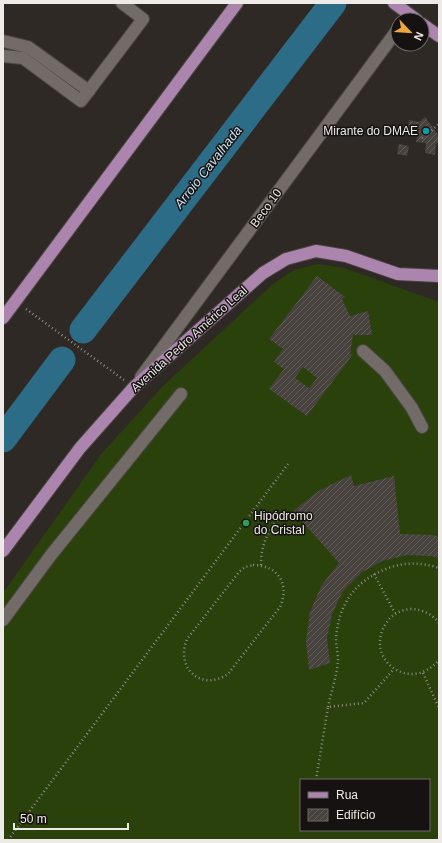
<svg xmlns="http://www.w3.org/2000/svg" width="442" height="843" viewBox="0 0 442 843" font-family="Helvetica,sans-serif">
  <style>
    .pitch { fill: #2a410c; fill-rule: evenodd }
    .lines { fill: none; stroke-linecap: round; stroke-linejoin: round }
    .river { stroke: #2c6c87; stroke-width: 27 }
    .building { fill: url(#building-hatch); fill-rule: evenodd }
    .minor-casing { stroke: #4b4642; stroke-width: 14 }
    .major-casing { stroke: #4b4642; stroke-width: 14 }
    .path { stroke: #908b87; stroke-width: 2.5; stroke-dasharray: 1 3; stroke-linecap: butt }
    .minor { stroke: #726b67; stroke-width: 12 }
    .major { stroke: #ac85ae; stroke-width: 12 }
    .culture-dot { fill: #0f9aa8; stroke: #151211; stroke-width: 1.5 }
    .leisure-dot { fill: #2e9e5b; stroke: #151211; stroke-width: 1.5 }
    .labels { text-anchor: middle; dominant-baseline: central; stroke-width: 3; stroke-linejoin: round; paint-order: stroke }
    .poi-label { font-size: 12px; fill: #eeeae7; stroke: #151211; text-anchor: end }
    .street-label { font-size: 12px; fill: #eeeae7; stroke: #151211 }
    .water-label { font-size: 13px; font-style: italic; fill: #cae3f0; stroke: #151211 }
  </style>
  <defs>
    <pattern id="building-hatch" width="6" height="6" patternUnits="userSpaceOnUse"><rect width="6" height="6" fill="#48423e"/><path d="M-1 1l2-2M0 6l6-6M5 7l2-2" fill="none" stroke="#635d5a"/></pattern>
  </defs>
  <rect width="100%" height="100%" fill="#2f2925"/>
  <!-- pitch -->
  <path class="pitch" d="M318,264L344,268L439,302V840H3V593L102,453L163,386L273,284L294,270ZM301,780H429V830H301Z"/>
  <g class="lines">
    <!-- river -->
    <g class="river">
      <path d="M83,330L333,3"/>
      <path d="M3,439L62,360"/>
    </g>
  </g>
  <!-- building -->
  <g class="building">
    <path d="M425,117L439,136V142L436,144L435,155L425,153L426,143L416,142L418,132L408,131L409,120L419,122Z"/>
    <path d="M399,144L409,146L407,156L397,154Z"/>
    <path d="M317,276L345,297L342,299L350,316L368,311L372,335H353L350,354H353L307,416L269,389L284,369L274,362L283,349L269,339ZM303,367L317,378L309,388L295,378Z"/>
    <path d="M351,475L354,486L394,476L400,534L434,535L439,537V559L432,556L407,555L382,561L361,573L343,591L332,614L327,638L330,663L309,670L306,641L310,612L321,586L339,563L293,511L320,490Z"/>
  </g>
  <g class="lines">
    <!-- minor casing -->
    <g class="minor-casing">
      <g id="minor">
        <path d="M3,41L28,47L89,91"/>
        <path d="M3,56L23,58L81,101L143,19L122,3"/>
        <path d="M363,351L385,371L412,408L422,427"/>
        <path d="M141,377L398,29"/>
        <path d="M3,620L51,555L181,394"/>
      </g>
    </g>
    <!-- major casing -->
    <g class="major-casing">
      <g id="major">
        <path d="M394,3L417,20"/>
        <path d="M422,24L439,36"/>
        <path d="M3,318L237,3"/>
        <path d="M3,551L80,448L134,387L263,273L286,259L316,251L346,256L398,274L439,276"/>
      </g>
    </g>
    <!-- path -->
    <g class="path">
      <path d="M422,138L439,124"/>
      <path d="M26,309L124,380"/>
      <path d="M253,565C278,565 290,584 280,607L228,674C201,692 175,668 187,639L239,572L245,567Z"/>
      <path d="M261,565C261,544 267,534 279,517"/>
      <path d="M374,574L395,613"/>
      <path d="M439,623C432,614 422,609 410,609C401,610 392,614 387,622C362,657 409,695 439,660"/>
      <path d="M423,673L439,708"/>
      <path d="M328,707C331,693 337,675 338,660C338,653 336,646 336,638C339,604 354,582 386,569C403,562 421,562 439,568"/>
      <path d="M316,780L328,707L364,703L394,669"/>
      <path d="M8,840L288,464"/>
    </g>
    <!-- minor -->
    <use href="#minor" class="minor"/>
    <!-- major -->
    <use href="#major" class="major"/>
  </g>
  <!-- markers -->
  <circle class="culture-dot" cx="426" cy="131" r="4"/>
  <circle class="leisure-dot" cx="246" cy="523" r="4"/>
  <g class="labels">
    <!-- poi labels -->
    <g class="poi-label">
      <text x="418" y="131">Mirante do DMAE</text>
      <text x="254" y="516" text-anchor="start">Hipódromo<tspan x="254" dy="14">do Cristal</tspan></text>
    </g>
    <!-- street labels -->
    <g class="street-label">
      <text transform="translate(266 208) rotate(-54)">Beco 10</text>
      <text transform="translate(189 339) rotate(-42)">Avenida Pedro Américo Leal</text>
    </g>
    <!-- water labels -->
    <g class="water-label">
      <text transform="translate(208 167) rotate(-52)">Arroio Cavalhada</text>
    </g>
  </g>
  <!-- border -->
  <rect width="442" height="843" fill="none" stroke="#eeeae7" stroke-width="8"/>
  <!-- legend -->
  <rect x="300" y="779" width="130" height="52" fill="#151211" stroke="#6c6867"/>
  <rect x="308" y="792" width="20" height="6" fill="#ac85ae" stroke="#6c6867"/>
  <text x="336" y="799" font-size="12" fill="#eeeae7">Rua</text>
  <rect x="308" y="809" width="20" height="12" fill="url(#building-hatch)" stroke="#6c6867"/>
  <text x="336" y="819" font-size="12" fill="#eeeae7">Edifício</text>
  <!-- north arrow -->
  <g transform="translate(410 32) rotate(115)"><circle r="19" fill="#151211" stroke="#6c6867"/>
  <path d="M0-3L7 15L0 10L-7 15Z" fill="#efa73d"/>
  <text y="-6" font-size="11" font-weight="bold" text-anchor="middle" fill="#eeeae7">N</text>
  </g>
  <!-- scale -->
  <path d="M14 823v6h114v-6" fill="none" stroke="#eeeae7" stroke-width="2"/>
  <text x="20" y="823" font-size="12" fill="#eeeae7" stroke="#151211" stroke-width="3" paint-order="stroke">50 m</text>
</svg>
